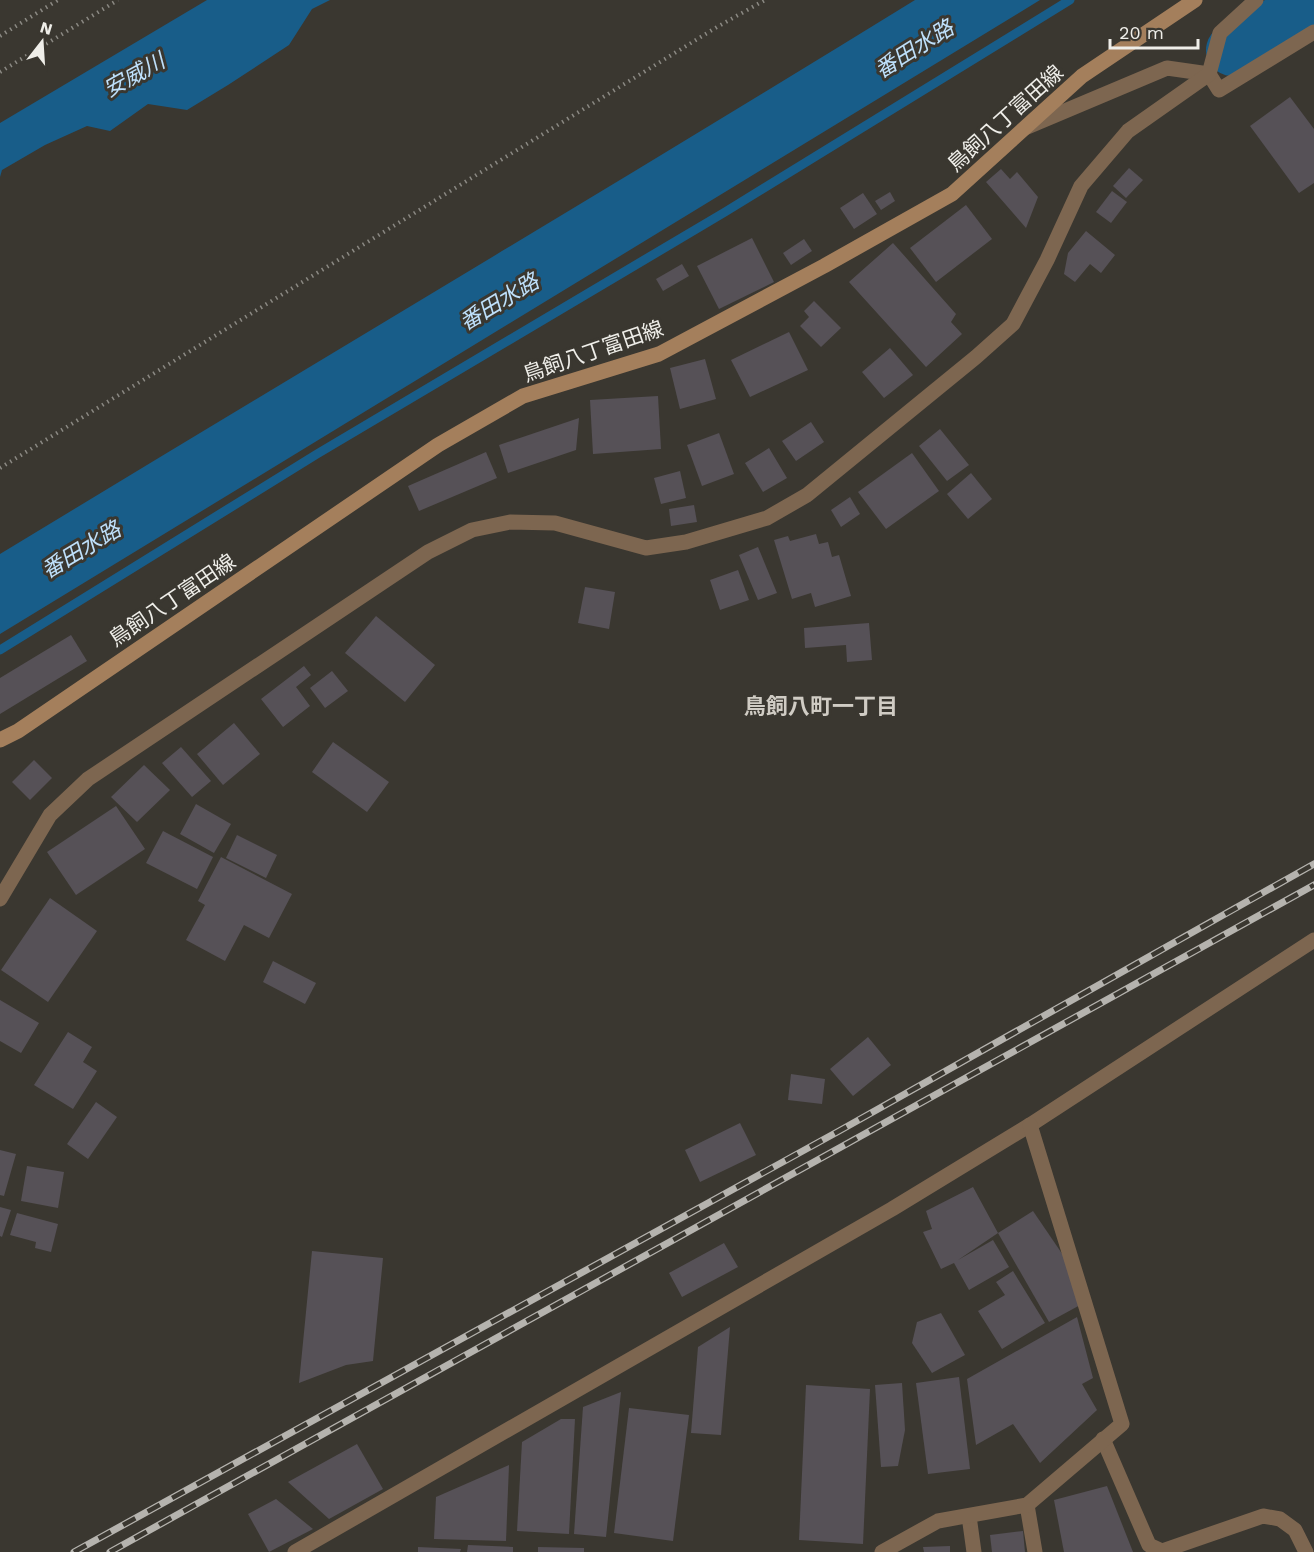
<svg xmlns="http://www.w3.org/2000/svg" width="1314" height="1552" viewBox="0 0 1314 1552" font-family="'Work Sans','Noto Sans JP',sans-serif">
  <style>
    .water { fill: #185d89 }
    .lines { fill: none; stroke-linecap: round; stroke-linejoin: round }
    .stream { stroke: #185d89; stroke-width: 9 }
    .river { stroke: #185d89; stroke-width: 52 }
    .building { fill: #565157 }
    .path { stroke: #8b8983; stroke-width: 4; stroke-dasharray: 1.5 4.5; stroke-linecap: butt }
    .minor { stroke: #7d6650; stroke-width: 15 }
    .secondary { stroke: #a47f5c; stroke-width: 15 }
    .rail-casing { stroke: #b5b3ae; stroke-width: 7 }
    .rail { stroke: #3a3730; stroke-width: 4.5; stroke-dasharray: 14; stroke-linecap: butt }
    .labels { text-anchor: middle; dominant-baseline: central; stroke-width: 6; stroke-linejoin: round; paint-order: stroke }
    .street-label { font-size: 21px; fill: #efeee9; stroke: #3a3730 }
    .water-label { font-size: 22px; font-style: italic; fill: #bee0fb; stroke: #3a3730 }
    .neighbourhood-label { font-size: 22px; font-weight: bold; fill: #d0ccc4; stroke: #3a3730 }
  </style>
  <rect width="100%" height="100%" fill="#3a3730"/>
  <!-- water -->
  <g class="water">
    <path d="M207,0H330L312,9L289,45L228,85L187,110L148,104L110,131L87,126L45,145L2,170L0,177V123Z"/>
    <path d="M915,0H1040L0,634V554C305,369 611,187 915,0Z"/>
  </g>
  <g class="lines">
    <!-- stream -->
    <path class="stream" d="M0,650L317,454L725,212L1070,0"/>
    <!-- river -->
    <path class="river" d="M1232,50L1314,1"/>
  </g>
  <!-- building -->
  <g class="building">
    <path d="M1290,97L1314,129V183L1299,193L1250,126Z"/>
    <path d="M1129,168L1143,180L1126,198L1113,186Z"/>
    <path d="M1001,169L1010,179L1017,172L1038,197L1026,228L986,182Z"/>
    <path d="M1112,191L1127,202L1111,223L1096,212Z"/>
    <path d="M890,192L895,201L881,210L875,201Z"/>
    <path d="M863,193L877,214L854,229L840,208Z"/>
    <path d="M966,205L992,239L936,282L910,248Z"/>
    <path d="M1086,231L1115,255L1101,273L1090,264L1075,282L1064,274L1068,253Z"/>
    <path d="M752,238L774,282L719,309L697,266Z"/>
    <path d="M804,239L812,251L791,265L783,253Z"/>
    <path d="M893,243L956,314L951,322L962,334L926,367L849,282Z"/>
    <path d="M682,264L689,276L663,291L656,279Z"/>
    <path d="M814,301L841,328L821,347L800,326L809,317L804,311Z"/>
    <path d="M789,332L808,370L750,397L731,360Z"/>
    <path d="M890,348L913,375L884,398L862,372Z"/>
    <path d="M705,359L716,399L680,409L670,368Z"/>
    <path d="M658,396L661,449L593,454L590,400Z"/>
    <path d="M579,418L576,450L508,473L499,445Z"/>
    <path d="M811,422L824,442L796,461L782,441Z"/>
    <path d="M940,429L969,465L947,481L919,446Z"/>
    <path d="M719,433L734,474L702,486L687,445Z"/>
    <path d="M769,448L787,478L763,492L745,463Z"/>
    <path d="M486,452L497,478L419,511L408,486Z"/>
    <path d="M912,453L939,491L886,529L858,492Z"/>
    <path d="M680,471L686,498L661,504L654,478Z"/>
    <path d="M971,473L992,499L968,519L947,494Z"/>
    <path d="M850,497L860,514L841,527L831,510Z"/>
    <path d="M694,505L697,522L671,526L669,509Z"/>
    <path d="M816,534L819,544L828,542L832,557L839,555L851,596L815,607L811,593L792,599L774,540L788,536L790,541Z"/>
    <path d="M758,547L777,593L758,600L739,555Z"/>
    <path d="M738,570L749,600L720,610L710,580Z"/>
    <path d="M585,587L615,592L609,629L578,623Z"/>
    <path d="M376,616L435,665L405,702L345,653Z"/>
    <path d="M869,623L872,660L847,662L846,645L805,648L804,628Z"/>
    <path d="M71,635L87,661L0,714V678Z"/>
    <path d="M304,666L311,675L296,687L310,706L283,727L261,699Z"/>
    <path d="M332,671L348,691L325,708L310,688Z"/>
    <path d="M234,723L260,754L223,785L197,754Z"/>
    <path d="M333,742L389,782L367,812L312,772Z"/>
    <path d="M181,747L211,781L192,797L162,763Z"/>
    <path d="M34,760L52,778L30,800L12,782Z"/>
    <path d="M144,765L170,790L137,822L111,797Z"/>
    <path d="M196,804L231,824L214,853L180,834Z"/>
    <path d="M116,806L145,849L76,895L47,852Z"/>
    <path d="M163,831L213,857L197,889L146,863Z"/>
    <path d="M237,835L277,855L266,878L226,858Z"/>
    <path d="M221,857L292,894L269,938L244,925L225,961L186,940L205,905L198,901Z"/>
    <path d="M50,898L97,931L48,1002L1,970Z"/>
    <path d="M273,961L316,983L305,1004L263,982Z"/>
    <path d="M0,1000L39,1023L21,1053L0,1041Z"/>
    <path d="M68,1032L92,1047L83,1062L97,1071L73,1109L34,1085Z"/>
    <path d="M868,1037L891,1065L853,1096L830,1069Z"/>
    <path d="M791,1074L825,1079L822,1104L788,1100Z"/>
    <path d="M96,1102L117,1117L88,1159L67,1144Z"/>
    <path d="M740,1123L756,1155L700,1182L685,1150Z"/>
    <path d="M0,1150L16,1154L4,1196L0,1195Z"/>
    <path d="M27,1166L64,1172L58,1208L21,1201Z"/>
    <path d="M973,1187L998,1233L958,1260L993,1240L1009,1267L969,1290L954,1263L941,1269L923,1232L932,1229L926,1211Z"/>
    <path d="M0,1207L11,1210L2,1237L0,1236Z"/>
    <path d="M1033,1211L1065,1258L1082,1304L1049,1322L998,1233Z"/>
    <path d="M17,1213L58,1224L51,1252L35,1248L36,1242L10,1235Z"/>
    <path d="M724,1243L738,1267L682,1297L669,1273Z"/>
    <path d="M312,1251L383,1258L373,1361L346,1365L299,1383Z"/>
    <path d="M1013,1271L1045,1323L1002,1349L978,1311L1005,1295L996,1282Z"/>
    <path d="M941,1313L965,1355L932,1373L912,1343L917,1322Z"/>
    <path d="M1077,1317L1093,1378L1082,1384L1097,1410L1040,1463L1013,1424L976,1445L967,1379Z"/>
    <path d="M730,1327L721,1435L691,1433L698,1347Z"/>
    <path d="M959,1377L970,1469L928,1474L916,1383Z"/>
    <path d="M902,1383L905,1430L898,1466L881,1467L875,1385Z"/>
    <path d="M806,1385L870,1389L863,1544L799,1540Z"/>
    <path d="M621,1392L606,1537L574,1534L583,1407Z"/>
    <path d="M629,1408L689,1415L673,1541L614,1533Z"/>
    <path d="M561,1419H575L569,1534L517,1531L522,1442Z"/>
    <path d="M357,1444L383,1489L329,1519L288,1482Z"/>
    <path d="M509,1465L506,1541L434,1539L436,1497Z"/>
    <path d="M1107,1486L1133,1552H1064L1054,1500Z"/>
    <path d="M276,1499L313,1529L269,1552L248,1514Z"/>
    <path d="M1023,1531L1025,1552H992L990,1535Z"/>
    <path d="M468,1545L513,1547V1552H467Z"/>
    <path d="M950,1546V1552H924L923,1547Z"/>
    <path d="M418,1547L461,1549L460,1552H418Z"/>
    <path d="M538,1547L584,1548V1552H538Z"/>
  </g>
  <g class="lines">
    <!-- path -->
    <g class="path">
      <path d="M0,36L58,0"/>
      <path d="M0,72L118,0"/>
      <path d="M0,468L717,27L765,0"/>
    </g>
    <!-- minor -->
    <g class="minor">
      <path d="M1027,127L1167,68L1209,74L1219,90L1314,32"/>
      <path d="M0,899L50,815L88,779L428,552L472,530L510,522L555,523L646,548L686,542L767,518L807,495L976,357L1013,324L1047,260L1081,186L1128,131L1209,74L1220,33L1256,0"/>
      <path d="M1103,1439L1149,1545L1162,1551L1263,1516L1280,1519L1295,1530L1306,1552"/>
      <path d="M1027,1505L1035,1552"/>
      <path d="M969,1516L974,1552"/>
      <path d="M295,1552L892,1209L1030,1125L1314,940"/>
      <path d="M882,1552L938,1521L1027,1505L1122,1424L1030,1125"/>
    </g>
    <!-- secondary -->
    <path class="secondary" d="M0,740L18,731L438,445L523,396L659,354L824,266L952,194L1082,76L1195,0"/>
    <!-- rail casing -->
    <g class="rail-casing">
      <g id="rail">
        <path d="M74,1552L839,1131L1314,864"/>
        <path d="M110,1552L1314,885"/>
      </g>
    </g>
    <!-- rail -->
    <use href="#rail" class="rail"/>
  </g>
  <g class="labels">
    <!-- street labels -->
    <g class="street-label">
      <text transform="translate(1005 118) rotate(-42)">鳥飼八丁富田線</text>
      <text transform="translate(593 351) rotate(-19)">鳥飼八丁富田線</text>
      <text transform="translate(172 600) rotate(-34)">鳥飼八丁富田線</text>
    </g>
    <!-- water labels -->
    <g class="water-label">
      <text transform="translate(914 49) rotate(-32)">番田水路</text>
      <text transform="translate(134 75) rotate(-29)">安威川</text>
      <text transform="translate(499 302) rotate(-31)">番田水路</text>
      <text transform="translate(81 550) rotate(-31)">番田水路</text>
    </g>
    <!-- neighbourhood labels -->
    <g class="neighbourhood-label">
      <text x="821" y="706">鳥飼八町一丁目</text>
    </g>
  </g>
  <!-- north arrow -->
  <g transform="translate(42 42) rotate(17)" stroke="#3a3730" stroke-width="4.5" paint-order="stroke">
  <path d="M0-4.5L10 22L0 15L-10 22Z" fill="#efeee9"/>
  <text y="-9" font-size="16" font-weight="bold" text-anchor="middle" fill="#efeee9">N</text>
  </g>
  <!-- scale -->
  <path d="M1110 39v9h88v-9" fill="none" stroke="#efeee9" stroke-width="3"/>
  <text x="1119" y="39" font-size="18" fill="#efeee9" stroke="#3a3730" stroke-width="4.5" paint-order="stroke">20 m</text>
</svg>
